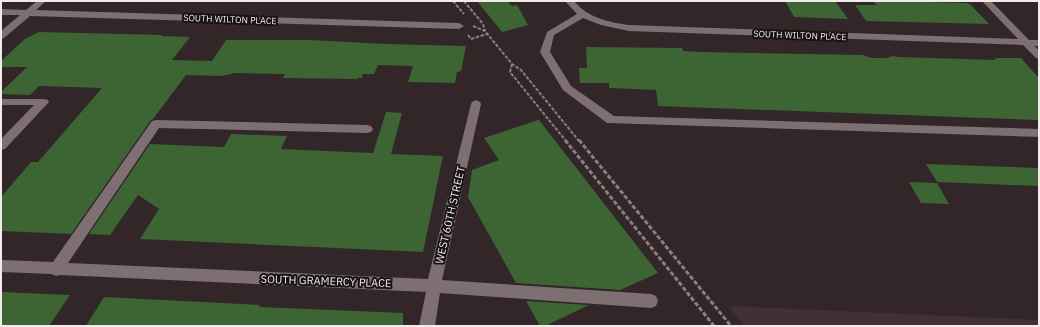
<svg xmlns="http://www.w3.org/2000/svg" width="1040" height="327" viewBox="0 0 1040 327" font-family="'IBM Plex Sans',sans-serif">
  <style>
    .built { fill: #433034 }
    .building { fill: #3c6533 }
    .lines { fill: none; stroke-linecap: round; stroke-linejoin: round }
    .path-far1 { stroke: #897f81; stroke-width: 2; stroke-dasharray: 3.5 1.5; stroke-linecap: butt }
    .path { stroke: #897f81; stroke-width: 3; stroke-dasharray: 4.5 2; stroke-linecap: butt }
    .minor { fill: #7e6f72; fill-rule: evenodd }
    .labels { text-anchor: middle; dominant-baseline: central; stroke-width: 4; stroke-linejoin: round; paint-order: stroke }
    .far-street-label { font-size: 9px; fill: #f3eaec; stroke: #161112 }
    .street-label { font-size: 11px; fill: #f3eaec; stroke: #161112 }
  </style>
  <rect width="100%" height="100%" fill="#322629"/>
  <!-- built -->
  <path class="built" d="M728,306L1039,320V326H745Z"/>
  <!-- building -->
  <g class="building">
    <path d="M477,1H507L512,6L517,5L528,25L502,32Z"/>
    <path d="M785,1H835L848,19L794,17Z"/>
    <path d="M873,1L967,3L971,5L989,24L866,21L855,5H877Z"/>
    <path d="M39,32L163,35L161,36L190,37L172,60L212,61L226,40H309L386,44L466,46L461,71L457,72L455,83L408,82L413,66L378,65L374,74H363L362,78H358L357,79L283,78L285,74L235,73L221,76L186,75L153,119L151,120L71,234L1,231V197L31,162H38L102,88L39,86L30,95L1,94V92L27,67H1V61L25,39Z"/>
    <path d="M586,47L682,48L683,51L701,52L862,55L872,58H887L893,56L899,57L996,60L994,58H1021L1039,78V120L658,106L656,90L609,88V83H580L579,68H587Z"/>
    <path d="M386,112L402,113L391,154L443,156L423,252L140,239L159,209L138,195L110,235L89,234L150,144L224,147L231,134L287,136L281,149L373,153Z"/>
    <path d="M538,120H539L658,273L620,290L516,283L468,197L472,170L499,160L484,138Z"/>
    <path d="M926,164L1039,168V186L937,182Z"/>
    <path d="M909,182L937,183L949,204L921,203Z"/>
    <path d="M1,292L70,295L49,326H1Z"/>
    <path d="M104,297L260,305L259,307L403,313V326H86Z"/>
    <path d="M526,301L589,305L545,326H540Z"/>
  </g>
  <g class="lines">
    <!-- path-far1 -->
    <g class="path-far1">
      <path d="M453,1L464,14"/>
      <path d="M464,1L483,24L485,31"/>
      <path d="M473,26L485,31L512,64L521,70L579,141"/>
      <path d="M468,35L471,39L487,34"/>
      <path d="M512,64L510,72L566,141"/>
    </g>
    <!-- path -->
    <g class="path">
      <path d="M565,140L714,326"/>
      <path d="M579,140L731,326"/>
    </g>
    <!-- minor -->
    <g class="minor">
      <path d="M37,1H46L36,10L459,23L464,26L459,29L30,16L4,38L1,39V31L20,15H1V9L26,10Z"/>
      <path d="M565,1H574C588,18 608,22 629,25L1018,39L982,1H991L1029,40H1039V46H1034L1039,50V59L1036,58L1023,45L629,31L601,25L583,18L554,35L550,52L571,86L614,116L1039,129V137L607,123L563,90L540,52L547,32L577,14Z"/>
      <path d="M1,99H44L48,100L49,102L5,149L1,150V139L34,105H1Z"/>
      <path d="M476,100L480,102L481,104L442,280L651,294L656,296L658,301L656,306L651,308L440,293L435,326H419L426,292L60,275L56,276L51,274L1,272V260L53,262L152,121L156,120L367,125L371,126L373,129L371,132L367,133L159,128L68,263L428,279L471,104L472,102Z"/>
    </g>
  </g>
  <g class="labels">
    <!-- far-street labels -->
    <g class="far-street-label">
      <text transform="translate(230 19) rotate(2)">SOUTH WILTON PLACE</text>
      <text transform="translate(800 35) rotate(2)">SOUTH WILTON PLACE</text>
    </g>
    <!-- street labels -->
    <g class="street-label">
      <text transform="translate(450 215) rotate(-77)">WEST 60TH STREET</text>
      <text transform="translate(326 281) rotate(2)">SOUTH GRAMERCY PLACE</text>
    </g>
  </g>
  <!-- border -->
  <rect width="1040" height="327" fill="none" stroke="#f3eaec" stroke-width="4"/>
</svg>
